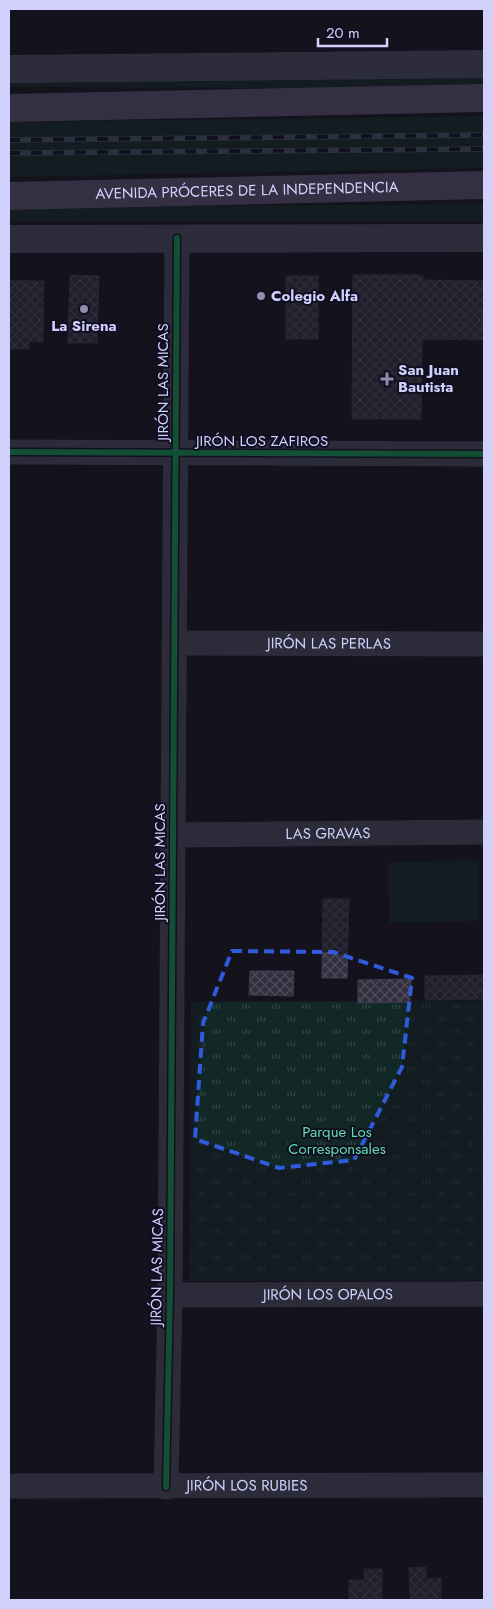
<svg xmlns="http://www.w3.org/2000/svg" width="493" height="1609" viewBox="0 0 493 1609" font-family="Jost,sans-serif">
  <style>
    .grass { fill: #122826 }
    .park { fill: url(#park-tufts) }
    .building { fill: url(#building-cross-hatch); stroke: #3e3c50 }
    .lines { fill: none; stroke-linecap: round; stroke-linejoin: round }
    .minor { stroke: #48495d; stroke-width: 25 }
    .secondary { stroke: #4b4d64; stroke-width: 28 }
    .primary { stroke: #5b536f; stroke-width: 28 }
    .rail-casing { stroke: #415864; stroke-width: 5.5 }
    .rail { stroke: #100e21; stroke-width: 4; stroke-dasharray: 11; stroke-linecap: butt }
    .cycleway-casing { stroke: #100e21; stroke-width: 9 }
    .cycleway { stroke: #139951; stroke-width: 6 }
    .marked { fill: none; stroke: #2f5bdc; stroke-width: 4; stroke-dasharray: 10 6; stroke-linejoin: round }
    .poi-dot { fill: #8f8eaf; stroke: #100e21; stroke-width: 2 }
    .labels { text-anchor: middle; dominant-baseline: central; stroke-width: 4; stroke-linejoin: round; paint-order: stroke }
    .street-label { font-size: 15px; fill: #d1d0fd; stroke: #100e21 }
    .poi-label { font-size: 15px; font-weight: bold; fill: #d1d0fd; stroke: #100e21; text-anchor: start }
    .park-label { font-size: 15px; fill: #60daae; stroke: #100e21 }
  </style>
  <defs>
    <pattern id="park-tufts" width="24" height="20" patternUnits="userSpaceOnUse" patternTransform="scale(1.25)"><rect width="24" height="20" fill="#122826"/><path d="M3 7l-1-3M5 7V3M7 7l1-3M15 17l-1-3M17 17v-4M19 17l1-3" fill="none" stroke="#334646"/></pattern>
    <pattern id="building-cross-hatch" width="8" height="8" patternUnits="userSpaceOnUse" patternTransform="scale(1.25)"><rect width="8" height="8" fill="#32303f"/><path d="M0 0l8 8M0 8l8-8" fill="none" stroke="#4f4d5c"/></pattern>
  </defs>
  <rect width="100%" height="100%" fill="#14121d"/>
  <!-- grass -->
  <g class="grass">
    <path d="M484,72V89L9,87V77Z"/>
    <path d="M484,116V168L9,177V122Z"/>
    <path d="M484,204V222H9V207Z"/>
    <path d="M479,860V921L389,923L388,862Z"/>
  </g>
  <!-- park -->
  <path class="park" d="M484,1001V1280L189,1281L191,1002Z"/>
  <!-- building -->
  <g class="building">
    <path d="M70,275L99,276L97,343H68Z"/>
    <path d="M353,275H423L421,419H352Z"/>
    <rect x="286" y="276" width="32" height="63"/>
    <path d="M9,280L30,281L29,349H9Z"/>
    <path d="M423,280L484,281V340L422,339Z"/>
    <path d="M30,281H44L43,342L29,341Z"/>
    <path d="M323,899H349L347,978H322Z"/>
    <path d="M250,971H294L293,996L249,995Z"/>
    <path d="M484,975V999L425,1000V976Z"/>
    <path d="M411,979V1002L358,1003V980Z"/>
    <path d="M426,1567V1579L441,1578V1600H410L409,1568Z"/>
    <path d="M364,1569H382V1600H349V1580H364Z"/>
  </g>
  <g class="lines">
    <!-- minor -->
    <g class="minor">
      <path d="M9,452L484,454"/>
      <path id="s1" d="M174,643L484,644"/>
      <path id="s2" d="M173,835L484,832"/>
      <path id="s3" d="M170,1295L484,1294"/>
      <path id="s4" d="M9,1486L484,1485"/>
      <path d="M166,1487L170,1295L177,238"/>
    </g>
    <!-- secondary -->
    <g class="secondary">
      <path d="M9,69L484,64"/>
      <path d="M9,239L484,238"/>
    </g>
    <!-- primary -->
    <g class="primary">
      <path d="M9,108L484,98"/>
      <path id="s5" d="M9,196L484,185"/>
    </g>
    <!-- rail casing -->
    <g class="rail-casing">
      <g id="rail">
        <path d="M9,140L484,135"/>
        <path d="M9,153L484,149"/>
      </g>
    </g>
    <!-- rail -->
    <use href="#rail" class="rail"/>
    <!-- cycleway casing -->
    <g class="cycleway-casing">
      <g id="cycleway">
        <path d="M9,452L484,454"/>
        <path d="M166,1487L170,1295L177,238"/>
      </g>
    </g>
    <!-- cycleway -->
    <use href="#cycleway" class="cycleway"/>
  </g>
  <!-- marked area -->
  <path d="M0 0H493V1609H0ZM232,951L333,952L412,978L402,1067L354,1160L279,1168L195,1139L203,1023Z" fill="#14121d" fill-opacity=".55" fill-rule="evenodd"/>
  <path class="marked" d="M232,951L333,952L412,978L402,1067L354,1160L279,1168L195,1139L203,1023Z"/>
  <!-- markers -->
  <g class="poi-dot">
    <circle cx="261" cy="296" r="5"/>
    <circle cx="84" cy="309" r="5"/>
    <path d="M384.5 371.5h5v5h5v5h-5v5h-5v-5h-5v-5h5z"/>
  </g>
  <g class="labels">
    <!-- street labels -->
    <g class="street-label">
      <text stroke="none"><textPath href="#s5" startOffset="238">AVENIDA PRÓCERES DE LA INDEPENDENCIA</textPath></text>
      <text transform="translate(163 382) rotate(-90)">JIRÓN LAS MICAS</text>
      <text x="262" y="441">JIRÓN LOS ZAFIROS</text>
      <text stroke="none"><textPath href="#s1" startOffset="155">JIRÓN LAS PERLAS</textPath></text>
      <text stroke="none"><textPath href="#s2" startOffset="155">LAS GRAVAS</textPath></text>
      <text transform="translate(160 862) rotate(-90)">JIRÓN LAS MICAS</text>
      <text transform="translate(157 1267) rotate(-89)">JIRÓN LAS MICAS</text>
      <text stroke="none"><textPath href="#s3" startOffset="158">JIRÓN LOS OPALOS</textPath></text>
      <text stroke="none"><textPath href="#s4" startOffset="238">JIRÓN LOS RUBIES</textPath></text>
    </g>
    <!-- poi labels -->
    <g class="poi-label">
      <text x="271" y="296">Colegio Alfa</text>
      <text x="84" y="326" text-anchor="middle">La Sirena</text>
      <text x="398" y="370">San Juan<tspan x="398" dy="17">Bautista</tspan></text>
    </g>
    <!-- park labels -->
    <g class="park-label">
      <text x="337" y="1132">Parque Los<tspan x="337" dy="17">Corresponsales</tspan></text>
    </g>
  </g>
  <!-- border -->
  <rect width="493" height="1609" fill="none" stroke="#d1d0fd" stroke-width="20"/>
  <!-- scale -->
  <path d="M318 38v8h69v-8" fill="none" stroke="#d1d0fd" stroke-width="2.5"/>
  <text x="326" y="38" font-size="15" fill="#d1d0fd" stroke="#100e21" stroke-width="4" paint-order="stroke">20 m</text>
</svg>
